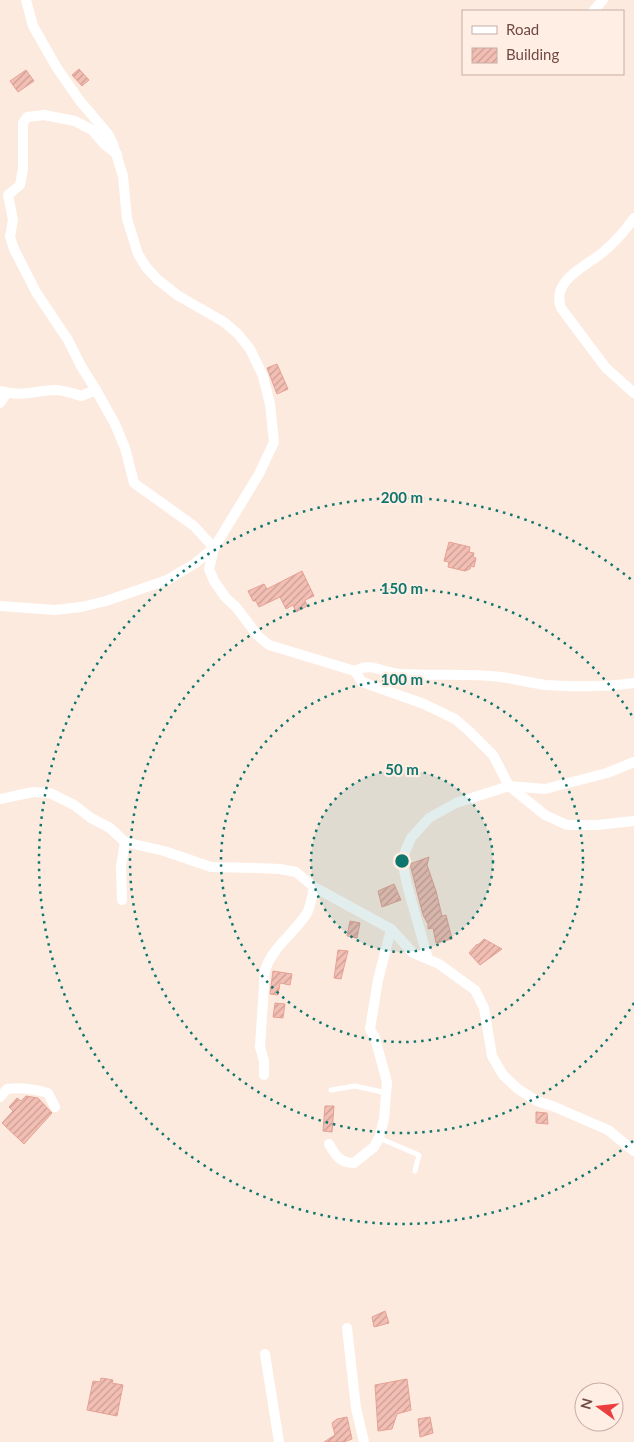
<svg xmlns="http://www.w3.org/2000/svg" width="634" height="1442" viewBox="0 0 634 1442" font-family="Lato,sans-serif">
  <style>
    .building { fill: url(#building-hatch); stroke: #e6a194 }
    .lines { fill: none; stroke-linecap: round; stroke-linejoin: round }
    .lane { stroke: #fff; stroke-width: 5 }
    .street { stroke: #fff; stroke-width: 10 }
    .ring { fill: none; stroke: #0f766e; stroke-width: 2.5; stroke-dasharray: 2.5 5 }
    .centre { fill: #0f766e; stroke: #ffeee4; stroke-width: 2.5 }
    .ring-label { font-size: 15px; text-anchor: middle; font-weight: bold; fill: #0f766e; stroke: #ffeee4; stroke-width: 4.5; stroke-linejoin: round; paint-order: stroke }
  </style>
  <defs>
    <pattern id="building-hatch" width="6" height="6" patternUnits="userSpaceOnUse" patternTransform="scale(1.25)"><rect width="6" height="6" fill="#f3bfb4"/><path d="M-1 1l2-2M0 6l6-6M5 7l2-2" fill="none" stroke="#c99d94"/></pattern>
  </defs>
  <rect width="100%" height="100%" fill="#fdeade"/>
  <!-- building -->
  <g class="building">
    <path d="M79,69L89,80L82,86L72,75Z"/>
    <path d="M26,70L34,81L18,92L10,81Z"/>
    <path d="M277,364L288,389L277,394L267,368Z"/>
    <path d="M449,542L470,547L469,552L474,553L473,557L476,558L474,567L471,566L470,569L465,571L448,567L449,562L444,561Z"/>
    <path d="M302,571L314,596L305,600L307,606L296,612L293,605L286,609L280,597L259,607L256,601H253L248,591L264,584L267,589Z"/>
    <path d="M429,857L427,865L436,891L442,916L446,915L452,939L436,943L433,928L428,929V924L423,915L410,864Z"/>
    <path d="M394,884L401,900L382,907L378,891Z"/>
    <path d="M350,921L360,923L357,938L347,936Z"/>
    <path d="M484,939L502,949L480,965L469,953L476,945L479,944Z"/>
    <path d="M338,950L348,951L341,979L334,978Z"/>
    <path d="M273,971L292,974L290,985L280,983L278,995L270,994Z"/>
    <path d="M275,1003L285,1004L283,1018L273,1017Z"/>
    <path d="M26,1096L38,1098L52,1113L24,1144L2,1123L13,1111L9,1107L17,1098L21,1101Z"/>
    <path d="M325,1106H334L332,1132L323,1131Z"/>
    <path d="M536,1112L547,1113L548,1124L536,1123Z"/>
    <path d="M385,1311L389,1323L374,1327L372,1317Z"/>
    <path d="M101,1378L113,1380L112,1383L123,1385L117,1416L87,1410L93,1381L100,1382Z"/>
    <path d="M407,1379L411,1410L397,1414L392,1429L378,1431L375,1385Z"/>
    <path d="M347,1417L352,1439L344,1442H324L335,1435L332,1423L337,1419Z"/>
    <path d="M430,1417L433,1433L420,1437L418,1419Z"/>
  </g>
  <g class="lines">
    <!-- lane -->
    <g class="lane">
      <path d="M331,1090L355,1086L387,1093"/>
      <path d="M379,1138L419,1155L415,1171"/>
    </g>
    <!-- street -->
    <g class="street">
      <path d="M26,0L33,26L57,68L80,101L108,134L113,144L123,176L127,219L138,254L146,267L157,279L177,295L224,322L238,334L250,349L263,376L270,404L274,442L259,474L214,548L209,569L214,581L226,598L236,607L258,636L269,645L355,671L362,682L424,704L455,719L468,730L493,755L509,786L545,815L567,825H597L634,821"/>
      <path d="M593,11L603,0"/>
      <path d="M634,218C625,231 614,243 602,253C585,267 551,280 561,308L606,368L634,393"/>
      <path d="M96,390L81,366L68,340L36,292L14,249L10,237L13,220L8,195L20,185L23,169V123L27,117L44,115L75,121L92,130L105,145L117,154"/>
      <path d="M0,391C22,397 33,391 54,390C64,390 72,393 81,396L96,390L115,424L125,448L134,483L194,526L214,548L194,564L167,580L106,601L81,607L55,610L0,606"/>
      <path d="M0,403L7,393"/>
      <path d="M355,671C372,661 383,674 402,674C435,676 468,673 501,677C516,679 531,683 546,685C576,687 605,687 634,683"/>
      <path d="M0,799L33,792L50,793L74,805L91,818L110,828L125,842L164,851L211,867L257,868L280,869L296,872L314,887L391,929L413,953L439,964L475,990L484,1008L492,1056L503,1075L518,1089L537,1101L555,1107L608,1130L634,1151"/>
      <path d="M122,900L121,866L125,842"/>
      <path d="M428,959L407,885L403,865L405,852L411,838L429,818L456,803L509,786L545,789L607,773L634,762"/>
      <path d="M264,1075V1061L260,1047L265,970C273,946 294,934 307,913C311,906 312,895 314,887"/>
      <path d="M0,1097L7,1089C21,1087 34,1089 48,1093L55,1107"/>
      <path d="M329,1144C336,1156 340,1163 354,1163L374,1147L379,1138L384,1119L387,1082L375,1038L370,1029L378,980L391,929"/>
      <path d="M347,1328L356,1408L364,1442"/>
      <path d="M265,1354L279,1442"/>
    </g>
  </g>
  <!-- distance rings -->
  <circle cx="402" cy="861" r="91" fill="#0f766e" fill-opacity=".12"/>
  <g class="ring">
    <circle cx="402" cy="861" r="91"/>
    <circle cx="402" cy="861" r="181"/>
    <path d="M634 1003A272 272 0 1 1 634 719"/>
    <path d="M633 1141A363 363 0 1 1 633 581"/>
  </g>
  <circle cx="402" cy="861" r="8" class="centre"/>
  <g class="ring-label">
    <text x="402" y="503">200 m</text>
    <text x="402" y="594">150 m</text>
    <text x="402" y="685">100 m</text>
    <text x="402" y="775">50 m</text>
  </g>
  <!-- legend -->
  <rect x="462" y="10" width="162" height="65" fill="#ffeee4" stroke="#c7ada5"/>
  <rect x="472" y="26" width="25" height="8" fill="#ffffff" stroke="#c7ada5"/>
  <text x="506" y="35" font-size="15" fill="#734b46">Road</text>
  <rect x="472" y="48" width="25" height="15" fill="url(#building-hatch)" stroke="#c7ada5"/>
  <text x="506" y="60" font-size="15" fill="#734b46">Building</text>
  <!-- north arrow -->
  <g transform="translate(599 1407) rotate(285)"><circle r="24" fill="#ffeee4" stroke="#c7ada5"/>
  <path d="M0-4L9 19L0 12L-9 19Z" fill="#ec3d3e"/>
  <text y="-8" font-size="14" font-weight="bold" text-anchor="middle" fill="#734b46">N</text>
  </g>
</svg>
